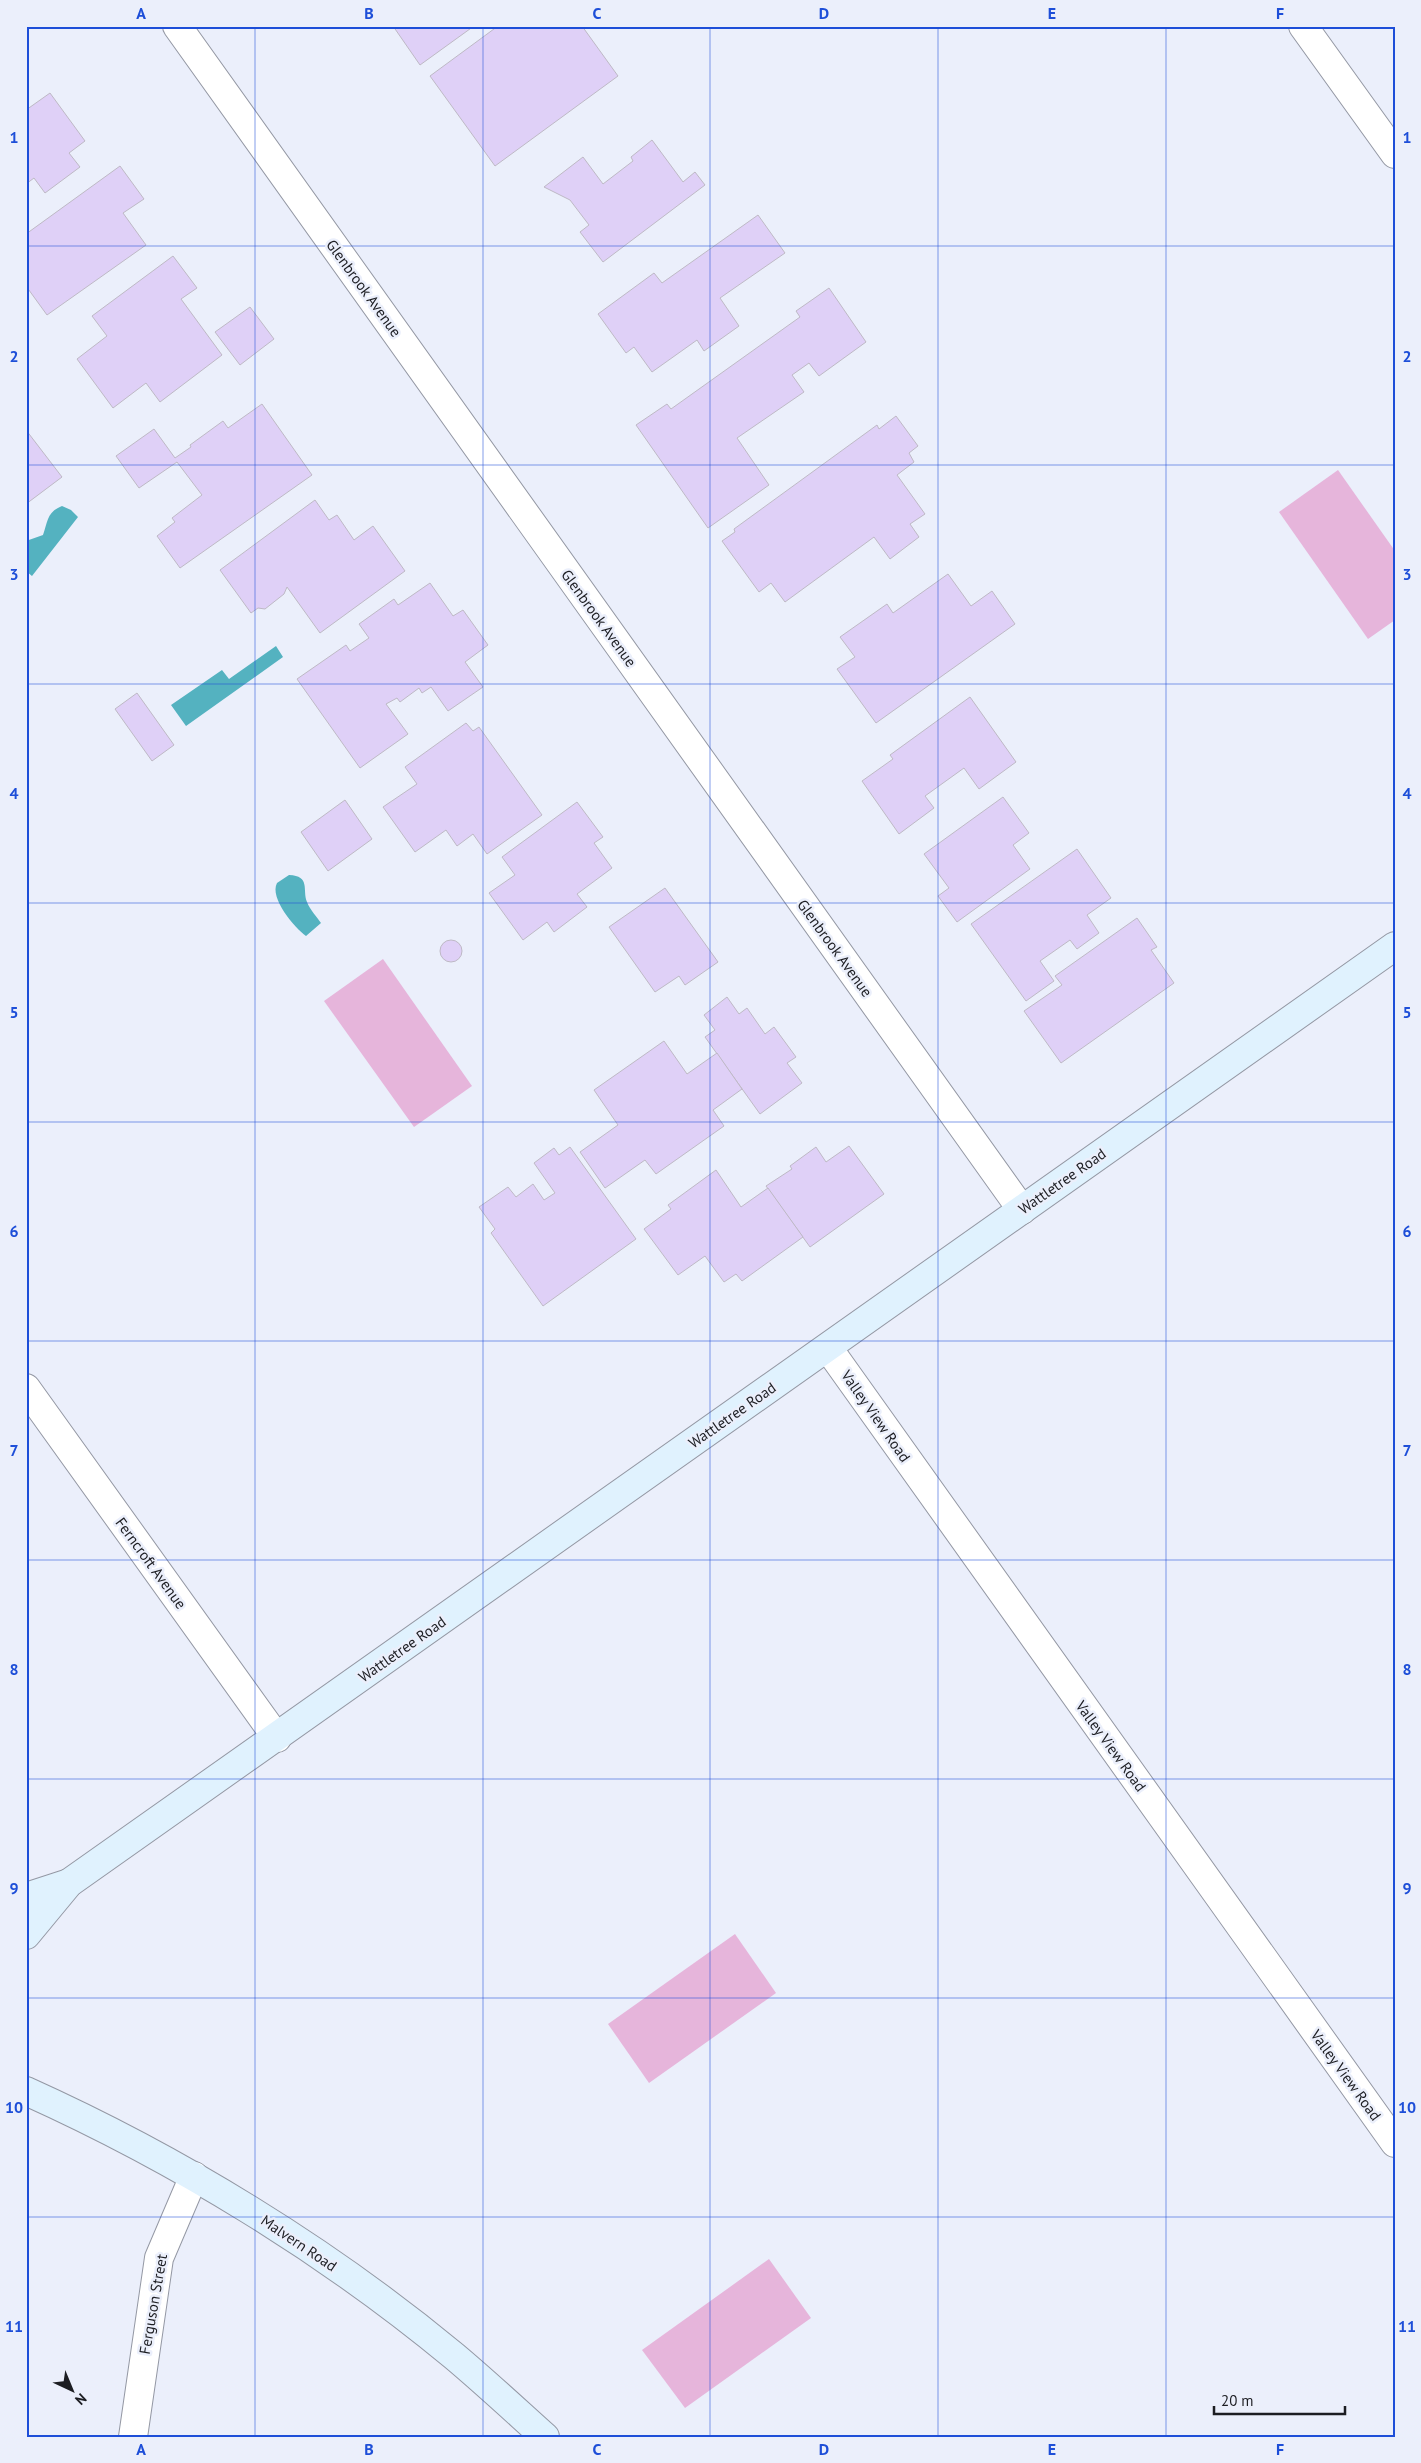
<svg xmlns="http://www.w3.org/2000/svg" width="1421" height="2463" viewBox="0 0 1421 2463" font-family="'PT Sans',sans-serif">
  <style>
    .green { fill: #e6b5db }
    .water { fill: #54b2c0 }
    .building { fill: #dfd0f7; stroke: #beb9c5 }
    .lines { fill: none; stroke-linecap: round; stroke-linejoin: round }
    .street-casing { stroke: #9498a4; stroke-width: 30 }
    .secondary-casing { stroke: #9498a4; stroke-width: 30 }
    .street { stroke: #fff; stroke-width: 28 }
    .secondary { stroke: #e0f2fe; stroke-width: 28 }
    .grid { fill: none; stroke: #1d4ed8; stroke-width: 1; stroke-opacity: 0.55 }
    .labels { text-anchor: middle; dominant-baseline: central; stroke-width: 5; stroke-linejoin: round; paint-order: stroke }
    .street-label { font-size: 15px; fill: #1c1d22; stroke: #ebeffb }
    .neatline { fill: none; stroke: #1d4ed8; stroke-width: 2 }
    .grid-label { font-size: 16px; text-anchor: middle; font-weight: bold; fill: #1d4ed8 }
  </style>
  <rect width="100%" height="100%" fill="#ebeffb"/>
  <!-- green -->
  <g class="green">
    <path d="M1338,470L1395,551V620L1368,639L1279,512Z"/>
    <path d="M383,959L472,1086L414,1127L324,1001Z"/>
    <path d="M735,1934L776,1993L649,2083L608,2024Z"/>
    <path d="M769,2259L811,2318L685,2408L642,2350Z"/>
  </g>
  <!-- water -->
  <g class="water">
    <path d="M62,506L71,510L78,517L32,576L26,571V541L43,535C48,521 47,512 62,506Z"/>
    <path d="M276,646L283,657L186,726L171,705L222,670L229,679Z"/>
    <path d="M289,875C311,876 302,890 307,902C310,910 317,917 321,923L306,936C295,928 269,898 277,883Z"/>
  </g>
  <!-- building -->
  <g class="building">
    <path d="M393,26H474L420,65Z"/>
    <path d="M498,26H582L618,76L495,166L430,76Z"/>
    <path d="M50,93L85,141L69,153L80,167L45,193L34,178L26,184V110Z"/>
    <path d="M652,140L683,182L695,172L705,185L603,262L580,232L589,225L570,200L544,187L583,157L603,184L633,161L631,157Z"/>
    <path d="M120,166L144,199L123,213L146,245L47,315L26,286V234Z"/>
    <path d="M758,215L785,253L720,298L739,326L704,351L697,340L652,372L634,347L626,353L598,314L654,273L662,283Z"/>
    <path d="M173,256L197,288L181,299L222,355L160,402L146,383L113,408L77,359L107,336L92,316Z"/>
    <path d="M829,288L866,342L819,376L809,363L792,375L804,392L737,438L769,485L708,528L636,425L667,404L671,409L800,317L796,311Z"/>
    <path d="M250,307L274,339L240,365L215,332Z"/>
    <path d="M262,404L312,475L180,568L157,536L175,522L172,518L202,495L177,462L139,488L116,456L154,429L175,458L191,447L190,445L223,421L228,428Z"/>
    <path d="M896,416L918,446L909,453L914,462L897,475L925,514L910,524L919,537L890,559L874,537L785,602L771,583L759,592L722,541L735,532L734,529L877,425L879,429Z"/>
    <path d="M26,430L62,477L26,504Z"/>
    <path d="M315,500L329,520L337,515L354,540L373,526L405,571L320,633L287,587L284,594L265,609L258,608L251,613L220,570Z"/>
    <path d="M948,574L971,606L992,591L1015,624L876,723L837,669L855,657L840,637L887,604L893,613Z"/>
    <path d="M430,583L453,616L463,610L488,645L465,662L483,687L448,711L431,687L422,693L419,688L400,702L397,698L386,704L408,734L360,768L297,679L346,645L350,651L369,638L359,624L394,599L398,605Z"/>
    <path d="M137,693L174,745L152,761L115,709Z"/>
    <path d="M970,697L1016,762L979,789L964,768L925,796L934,808L899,834L862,781L893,759L890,755Z"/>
    <path d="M466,723L473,731L479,727L542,815L487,854L473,834L457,846L446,830L415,852L383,807L417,784L405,767Z"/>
    <path d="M1003,797L1029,833L1013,845L1030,869L957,922L938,896L949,888L924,854Z"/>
    <path d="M345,800L372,839L328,871L301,832Z"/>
    <path d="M577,802L603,837L594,843L612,868L577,894L587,907L554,932L547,922L523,940L489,893L515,875L502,857Z"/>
    <path d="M1077,849L1111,898L1087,915L1099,933L1077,949L1070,940L1040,961L1054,981L1026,1001L971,924Z"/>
    <path d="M665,888L718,962L685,985L679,976L655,992L609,927Z"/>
    <path d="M1137,918L1157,947L1151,950L1174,983L1061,1063L1024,1011L1062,985L1055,976Z"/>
    <circle cx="451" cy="951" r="11"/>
    <path d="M727,997L739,1014L747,1008L765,1034L774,1027L796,1057L787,1063L802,1083L760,1114L705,1037L715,1030L704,1015Z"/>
    <path d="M664,1041L687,1074L717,1053L742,1089L713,1110L724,1126L656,1174L645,1160L605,1188L580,1152L618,1125L594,1090Z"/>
    <path d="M849,1146L884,1194L810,1247L766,1186L792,1169L790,1166L816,1147L826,1162Z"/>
    <path d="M570,1147L636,1239L543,1306L491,1233L495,1229L479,1207L508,1187L516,1197L533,1184L544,1200L555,1193L534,1163L554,1148L559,1155Z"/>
    <path d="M716,1170L741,1207L768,1188L803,1237L742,1281L736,1274L724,1282L705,1256L678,1275L644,1229L671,1209L668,1205Z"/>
  </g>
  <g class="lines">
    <!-- street casing -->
    <g class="street-casing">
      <g id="street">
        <path d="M177,26L1022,1210"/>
        <path d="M1303,26L1395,154"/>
        <path d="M828,1348L1395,2143"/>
        <path d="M26,1388L277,1738"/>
        <path d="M133,2437L159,2258L194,2176"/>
      </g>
    </g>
    <!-- secondary casing -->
    <g class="secondary-casing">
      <g id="secondary">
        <path d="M26,1897L69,1883"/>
        <path d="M26,1935L69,1883L1395,946"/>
        <path d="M26,2091C177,2159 326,2250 454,2356C485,2382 515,2410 545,2437"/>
      </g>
    </g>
    <!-- street -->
    <use href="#street" class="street"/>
    <!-- secondary -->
    <use href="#secondary" class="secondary"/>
  </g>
  <!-- grid -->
  <path class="grid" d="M255,26V2437M483,26V2437M710,26V2437M938,26V2437M1166,26V2437M26,246H1395M26,465H1395M26,684H1395M26,903H1395M26,1122H1395M26,1341H1395M26,1560H1395M26,1779H1395M26,1998H1395M26,2217H1395"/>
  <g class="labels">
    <!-- street labels -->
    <g class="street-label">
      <text transform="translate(364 288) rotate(54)">Glenbrook Avenue</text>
      <text transform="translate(599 618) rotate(54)">Glenbrook Avenue</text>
      <text transform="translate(835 948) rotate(54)">Glenbrook Avenue</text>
      <text transform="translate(1062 1181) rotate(-35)">Wattletree Road</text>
      <text transform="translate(732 1415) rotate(-35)">Wattletree Road</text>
      <text transform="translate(876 1416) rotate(55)">Valley View Road</text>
      <text transform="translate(151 1563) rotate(54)">Ferncroft Avenue</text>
      <text transform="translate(402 1649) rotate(-35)">Wattletree Road</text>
      <text transform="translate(1111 1746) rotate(54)">Valley View Road</text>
      <text transform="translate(1346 2075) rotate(54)">Valley View Road</text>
      <text transform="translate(299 2243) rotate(34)">Malvern Road</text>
      <text transform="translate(153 2304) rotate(-80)">Ferguson Street</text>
    </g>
  </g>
  <!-- border -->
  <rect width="1421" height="2463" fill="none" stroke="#ebeffb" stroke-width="55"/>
  <!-- north arrow -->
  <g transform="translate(72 2390) rotate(136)" stroke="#ebeffb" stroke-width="4" paint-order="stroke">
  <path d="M0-4L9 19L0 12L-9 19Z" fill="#1c1d22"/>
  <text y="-8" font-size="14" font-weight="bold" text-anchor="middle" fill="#1c1d22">N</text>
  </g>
  <!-- scale -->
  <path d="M1214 2406v8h131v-8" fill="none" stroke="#1c1d22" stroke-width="2.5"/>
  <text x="1221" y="2406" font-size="15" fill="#1c1d22" stroke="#ebeffb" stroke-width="4" paint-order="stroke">20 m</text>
  <rect x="28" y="28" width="1366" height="2408" class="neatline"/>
  <g class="grid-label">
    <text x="141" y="19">A</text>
    <text x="369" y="19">B</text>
    <text x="597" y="19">C</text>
    <text x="824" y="19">D</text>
    <text x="1052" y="19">E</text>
    <text x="1280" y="19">F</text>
    <text x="14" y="143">1</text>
    <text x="1407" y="143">1</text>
    <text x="14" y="362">2</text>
    <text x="1407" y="362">2</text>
    <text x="14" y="580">3</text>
    <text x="1407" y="580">3</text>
    <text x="14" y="799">4</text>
    <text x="1407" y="799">4</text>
    <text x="14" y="1018">5</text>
    <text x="1407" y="1018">5</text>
    <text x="14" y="1237">6</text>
    <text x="1407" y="1237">6</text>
    <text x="14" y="1456">7</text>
    <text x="1407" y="1456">7</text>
    <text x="14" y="1675">8</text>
    <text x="1407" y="1675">8</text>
    <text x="14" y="1894">9</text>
    <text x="1407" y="1894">9</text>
    <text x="14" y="2113">10</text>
    <text x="1407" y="2113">10</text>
    <text x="14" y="2332">11</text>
    <text x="1407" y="2332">11</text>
    <text x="141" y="2455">A</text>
    <text x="369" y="2455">B</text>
    <text x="597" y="2455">C</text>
    <text x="824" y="2455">D</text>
    <text x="1052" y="2455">E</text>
    <text x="1280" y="2455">F</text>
  </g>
</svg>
